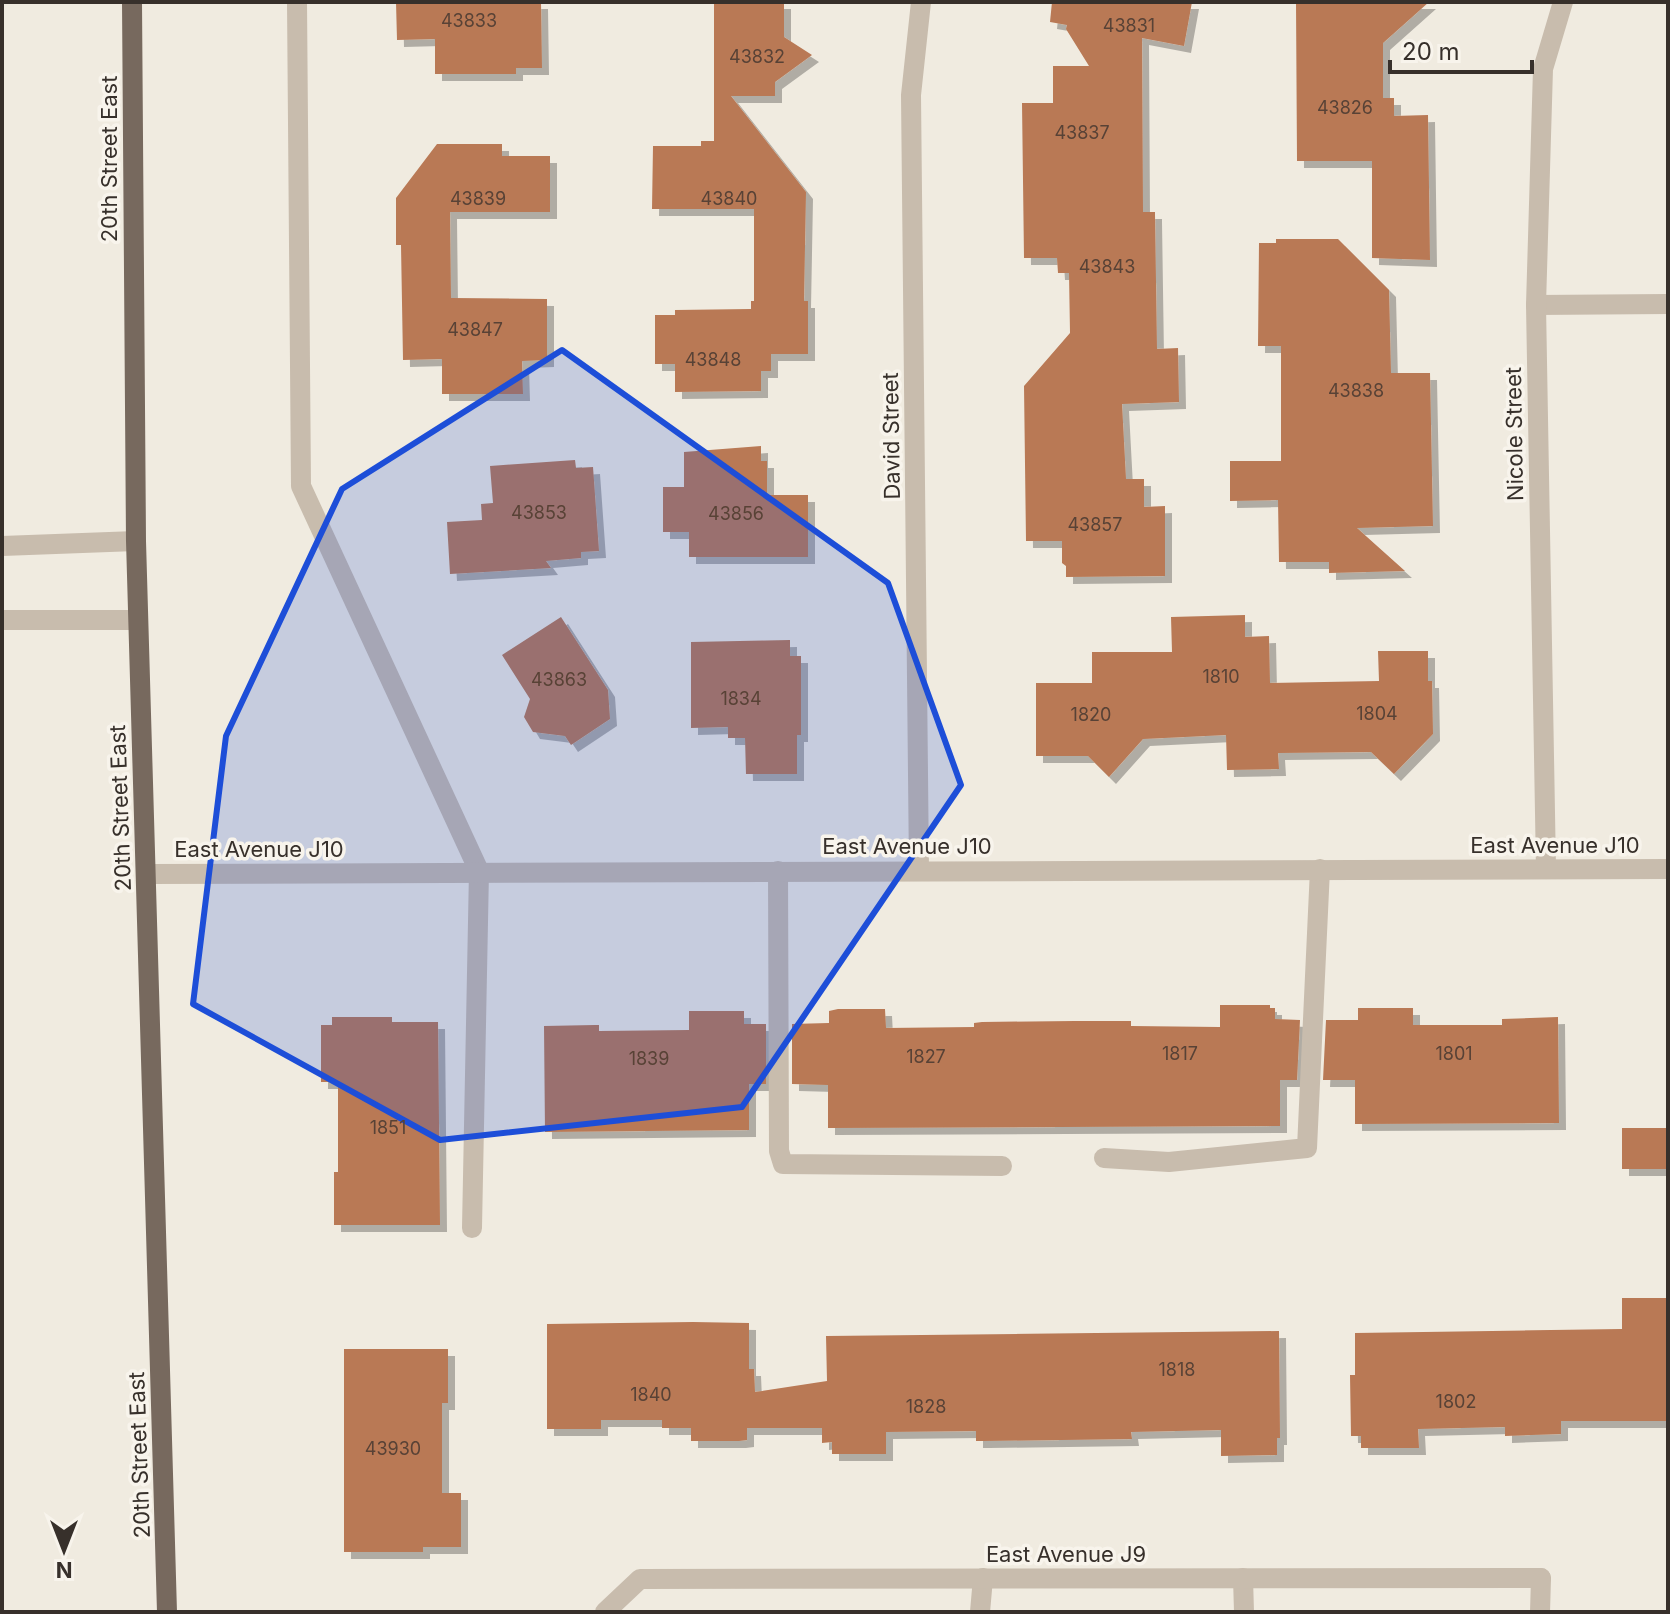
<svg xmlns="http://www.w3.org/2000/svg" width="1670" height="1614" viewBox="0 0 1670 1614" font-family="Inter,sans-serif">
  <style>
    .building { fill: #b97955; filter: url(#shadow) }
    .lines { fill: none; stroke-linecap: round; stroke-linejoin: round }
    .lane { stroke: #c8bcad; stroke-width: 20 }
    .street { stroke: #c8bcad; stroke-width: 20 }
    .primary { stroke: #77695e; stroke-width: 20 }
    .marked { fill: #1d4ed8; fill-opacity: 0.2; stroke: #1d4ed8; stroke-width: 6; stroke-linejoin: round }
    .labels { text-anchor: middle; dominant-baseline: central; stroke-width: 7; stroke-linejoin: round; paint-order: stroke }
    .number-label { font-size: 18px; fill: #584236 }
    .street-label { font-size: 22px; fill: #37302b; stroke: #f8f4ec }
  </style>
  <defs>
    <filter id="shadow"><feDropShadow dx="7" dy="7" stdDeviation="0" flood-color="#0004"/></filter>
  </defs>
  <rect width="100%" height="100%" fill="#f0ebe0"/>
  <!-- building -->
  <g class="building">
    <path d="M396,2H541L542,68H516V74H435V39L397,40Z"/>
    <path d="M714,2H784V37L812,55L775,82V96H731L806,192L804,301H808V354H771V371H761V391L675,392V364H655V315H675V310L751,309V301H754V209H652L653,146H701V141H714Z"/>
    <path d="M1052,2H1192L1184,46L1142,38L1143,212H1155V215L1157,349L1178,348L1179,402L1122,404L1126,479H1144V507L1165,506V576L1066,577V566L1062,563V541H1026L1024,386L1070,333L1069,273H1058L1057,258H1024L1022,103H1053V66H1089L1066,29L1067,25L1050,22Z"/>
    <path d="M1296,2H1429L1383,43V98H1394V116L1428,115L1430,260L1372,258V161H1297Z"/>
    <path d="M437,144H502V156H550V212H450L451,298L547,299V360L522,361L523,394H442V359L403,360L401,245H396V198Z"/>
    <path d="M1276,239H1338L1389,290L1391,373H1430L1433,526L1357,528L1405,571L1329,573V562H1279L1278,500L1230,501V461H1281V346H1258L1259,243H1276Z"/>
    <path d="M761,446V461H767V495H808V557H689V532H663V487H684V452Z"/>
    <path d="M575,460L576,468L593,467L599,551L581,552V558L546,561L551,568L450,574L447,522L482,520L481,504L493,503L490,466Z"/>
    <path d="M1245,615V637L1269,636L1270,683L1379,681L1378,651H1428V681H1432L1433,734L1394,774L1371,752L1278,753L1279,769L1227,770L1226,735L1143,739L1109,777L1088,756H1036V683H1092V652H1172L1171,617Z"/>
    <path d="M561,617L608,690L610,719L571,745L565,736L533,732L524,717L530,699L502,655Z"/>
    <path d="M790,640V656H801V735H797V774H746L745,738H728V727L691,728V642Z"/>
    <path d="M1220,1005H1270V1008H1275V1019L1300,1020L1297,1080H1280V1126L828,1128V1085L792,1084V1024L829,1023V1011L838,1009H885L886,1028L974,1027V1023L982,1022L1075,1021H1131V1026L1220,1027Z"/>
    <path d="M1358,1008H1413V1025H1502V1019L1558,1017L1559,1123L1355,1124V1080H1323L1326,1020H1358Z"/>
    <path d="M689,1011H744V1024H766V1084H749V1130L545,1132L544,1026L595,1025H599V1031L689,1030Z"/>
    <path d="M332,1017H392V1022H438L440,1225H334V1172H338V1082H321V1025H332Z"/>
    <rect x="1622" y="1128" width="46" height="41"/>
    <path d="M1622,1298H1668V1421H1561V1434L1505,1436V1427L1418,1429L1419,1448H1361V1436H1351L1350,1375H1355V1333L1622,1329Z"/>
    <path d="M693,1322L749,1323V1369H754L755,1392L827,1381L826,1336L1279,1331L1280,1438H1277V1455L1221,1456V1430L1131,1432L1132,1439L982,1441H976V1431L886,1432V1454H832V1442L822,1443V1428H747V1440L739,1441H691V1428H662V1420H601V1429H547V1324Z"/>
    <path d="M344,1349H448V1403H442V1493H461V1547H423V1552H344Z"/>
  </g>
  <g class="lines">
    <!-- lane -->
    <g class="lane">
      <path d="M778,871L779,1151L783,1164L1002,1166"/>
      <path d="M1104,1158L1169,1162L1307,1148L1320,869"/>
      <path d="M472,1228L479,871"/>
      <path d="M980,1612L983,1578"/>
      <path d="M1540,1612L1541,1578"/>
    </g>
    <!-- street -->
    <g class="street">
      <path d="M297,2L301,486L479,871"/>
      <path d="M1536,305L1668,304"/>
      <path d="M2,546L136,541"/>
      <path d="M2,620H138"/>
      <path d="M1546,869L1536,305L1543,69L1563,2"/>
      <path d="M919,871L911,95L921,2"/>
      <path d="M147,874L1668,869"/>
      <path d="M1243,1578L1244,1612"/>
      <path d="M605,1612L640,1579L1541,1578"/>
    </g>
    <!-- primary -->
    <path class="primary" d="M132,2L136,541L167,1612"/>
  </g>
  <!-- marked area -->
  <path class="marked" d="M562,350L888,583L961,785L742,1107L440,1140L193,1004L226,736L342,489Z"/>
  <g class="labels">
    <!-- number labels -->
    <g class="number-label">
      <text x="469" y="20">43833</text>
      <text x="1129" y="25">43831</text>
      <text x="757" y="56">43832</text>
      <text x="1345" y="107">43826</text>
      <text x="1082" y="132">43837</text>
      <text x="478" y="198">43839</text>
      <text x="729" y="198">43840</text>
      <text x="1107" y="266">43843</text>
      <text x="475" y="329">43847</text>
      <text x="713" y="359">43848</text>
      <text x="1356" y="390">43838</text>
      <text x="539" y="512">43853</text>
      <text x="736" y="513">43856</text>
      <text x="1095" y="524">43857</text>
      <text x="1221" y="676">1810</text>
      <text x="559" y="679">43863</text>
      <text x="741" y="698">1834</text>
      <text x="1377" y="713">1804</text>
      <text x="1091" y="714">1820</text>
      <text x="1180" y="1053">1817</text>
      <text x="1454" y="1053">1801</text>
      <text x="926" y="1056">1827</text>
      <text x="649" y="1058">1839</text>
      <text x="388" y="1127">1851</text>
      <text x="1177" y="1369">1818</text>
      <text x="651" y="1394">1840</text>
      <text x="1456" y="1401">1802</text>
      <text x="926" y="1406">1828</text>
      <text x="393" y="1448">43930</text>
    </g>
    <!-- street labels -->
    <g class="street-label">
      <text transform="translate(109 159) rotate(-90)">20th Street East</text>
      <text transform="translate(1514 434) rotate(-91)">Nicole Street</text>
      <text transform="translate(891 436) rotate(-91)">David Street</text>
      <text transform="translate(120 808) rotate(-92)">20th Street East</text>
      <text x="1555" y="845">East Avenue J10</text>
      <text x="907" y="846">East Avenue J10</text>
      <text x="259" y="849">East Avenue J10</text>
      <text transform="translate(139 1455) rotate(-92)">20th Street East</text>
      <text x="1066" y="1554">East Avenue J9</text>
    </g>
  </g>
  <!-- border -->
  <rect width="1670" height="1614" fill="none" stroke="#37302b" stroke-width="8"/>
  <!-- north arrow -->
  <g transform="translate(64 1550) rotate(180)" stroke="#f8f4ec" stroke-width="6" paint-order="stroke">
  <path d="M0-6L14 30L0 20L-14 30Z" fill="#37302b"/>
  <text y="-12" font-size="22" font-weight="bold" text-anchor="middle" fill="#37302b">N</text>
  </g>
  <!-- scale -->
  <path d="M1390 60v12h142v-12" fill="none" stroke="#37302b" stroke-width="4"/>
  <text x="1402" y="60" font-size="24" fill="#37302b" stroke="#f8f4ec" stroke-width="6" paint-order="stroke">20 m</text>
</svg>
